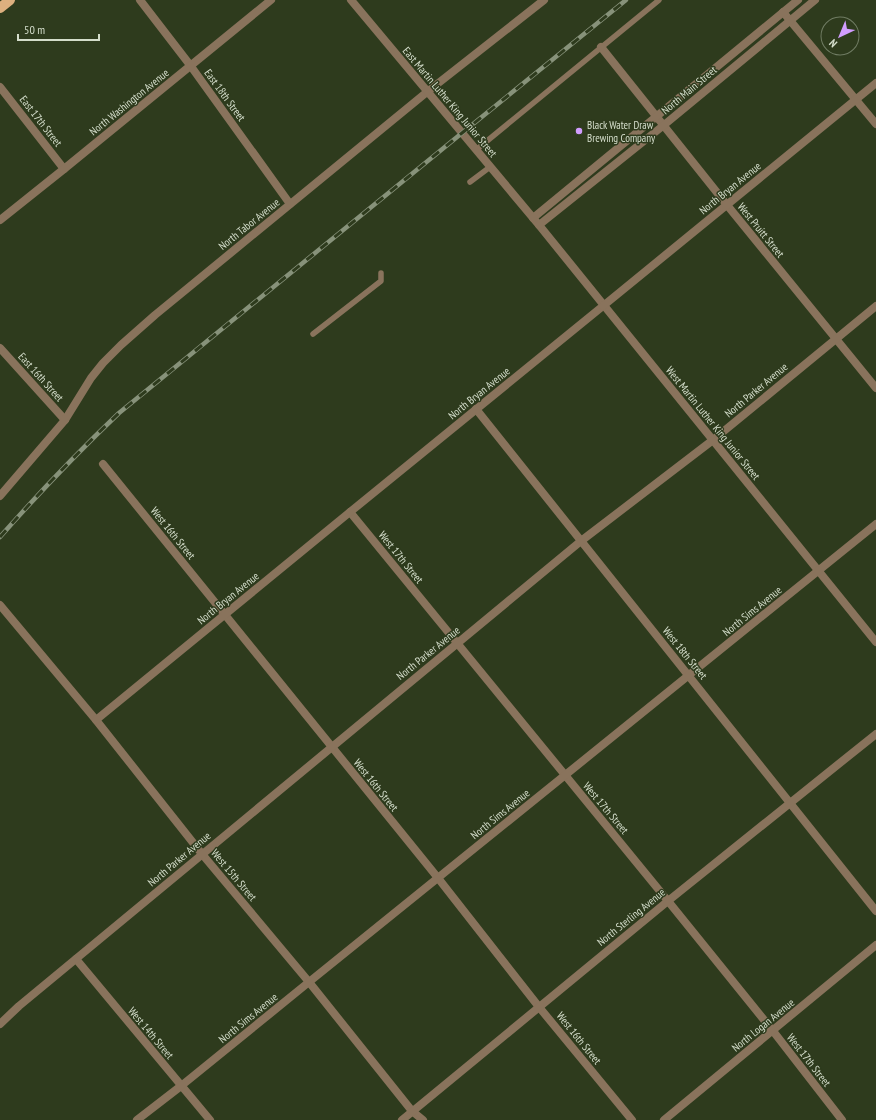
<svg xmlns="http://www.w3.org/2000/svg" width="876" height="1120" viewBox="0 0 876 1120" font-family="'PT Sans Narrow',sans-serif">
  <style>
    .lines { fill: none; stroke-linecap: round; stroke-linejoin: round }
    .service { stroke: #89735c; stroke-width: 5.5 }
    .minor { stroke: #89735c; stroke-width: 8 }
    .tertiary { stroke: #89735c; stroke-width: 8 }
    .primary { stroke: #ddb07f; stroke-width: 10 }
    .rail-casing { stroke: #87927a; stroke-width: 4.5 }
    .rail { stroke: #2e3b1d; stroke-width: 3; stroke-dasharray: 9; stroke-linecap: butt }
    .poi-dot { fill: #d19dfe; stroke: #2e3b1d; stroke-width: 1.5 }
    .labels { text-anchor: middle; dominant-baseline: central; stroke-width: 3; stroke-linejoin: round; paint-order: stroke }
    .street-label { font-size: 11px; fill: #d4ddcb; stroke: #2e3b1d }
    .poi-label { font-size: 11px; fill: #d4ddcb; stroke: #2e3b1d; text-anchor: start }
  </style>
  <rect width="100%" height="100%" fill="#2e3b1d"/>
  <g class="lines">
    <!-- service -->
    <g class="service">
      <path d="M476,150L659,0"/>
      <path d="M470,182L490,167"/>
      <path d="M313,334L381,281V273"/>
    </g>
    <!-- minor -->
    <g class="minor">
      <path d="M140,0L190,65L290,204"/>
      <path d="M783,12L876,124"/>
      <path d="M601,47L727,205L876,388"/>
      <path d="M0,87L64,169"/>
      <path d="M0,220L64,169L271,0"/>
      <path d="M0,348L65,420"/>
      <path d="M476,409L876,911"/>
      <path d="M103,464L438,878L539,1007L632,1120"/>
      <path d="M0,496L65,420L91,378L103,363L121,345L155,315L427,92L544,0"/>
      <path d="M350,512L668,901L773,1031L842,1120"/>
      <path d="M0,605L96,720L202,854L309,982L412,1111L423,1120"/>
      <path d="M96,720L350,512L603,306"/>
      <path d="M76,959L210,1120"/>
      <path d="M0,1024L19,1006L581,541L713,440L876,306"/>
      <path d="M402,1120L668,901L876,734"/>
      <path d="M664,1120L876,945"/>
    </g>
    <!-- tertiary -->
    <g class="tertiary">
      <path d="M351,0L539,225L876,642"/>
      <path d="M533,218L798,0"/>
      <path d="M539,225L664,125L815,0"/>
      <path d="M603,306L876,83"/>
      <path d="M137,1120L181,1086L309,982L876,524"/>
    </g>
    <!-- primary -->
    <path class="primary" d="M0,8L10,0"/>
    <!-- rail casing -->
    <g class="rail-casing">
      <path id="rail" d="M0,537C38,494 77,453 119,413L462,133L626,0"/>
    </g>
    <!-- rail -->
    <use href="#rail" class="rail"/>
  </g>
  <!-- markers -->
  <circle class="poi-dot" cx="579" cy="131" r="4"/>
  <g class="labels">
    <!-- street labels -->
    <g class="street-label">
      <text transform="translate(689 90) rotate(-40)">North Main Street</text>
      <text transform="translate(225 95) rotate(54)">East 18th Street</text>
      <text transform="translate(129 102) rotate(-39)">North Washington Avenue</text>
      <text transform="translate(450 102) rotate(50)">East Martin Luther King Junior Street</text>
      <text transform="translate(41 121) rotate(52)">East 17th Street</text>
      <text transform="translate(730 188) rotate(-39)">North Bryan Avenue</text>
      <text transform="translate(249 224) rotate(-39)">North Tabor Avenue</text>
      <text transform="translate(761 230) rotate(51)">West Pruitt Street</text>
      <text transform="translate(41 377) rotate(48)">East 16th Street</text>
      <text transform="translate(756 390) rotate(-40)">North Parker Avenue</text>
      <text transform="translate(479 393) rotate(-39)">North Bryan Avenue</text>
      <text transform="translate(713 423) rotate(51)">West Martin Luther King Junior Street</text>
      <text transform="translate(173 533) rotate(51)">West 16th Street</text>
      <text transform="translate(401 557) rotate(51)">West 17th Street</text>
      <text transform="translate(228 598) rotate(-39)">North Bryan Avenue</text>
      <text transform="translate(752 611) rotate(-39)">North Sims Avenue</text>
      <text transform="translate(428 653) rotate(-39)">North Parker Avenue</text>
      <text transform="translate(685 653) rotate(51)">West 18th Street</text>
      <text transform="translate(376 785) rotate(51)">West 16th Street</text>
      <text transform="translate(606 808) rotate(50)">West 17th Street</text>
      <text transform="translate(500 814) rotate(-39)">North Sims Avenue</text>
      <text transform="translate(179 859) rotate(-40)">North Parker Avenue</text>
      <text transform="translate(234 875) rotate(50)">West 15th Street</text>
      <text transform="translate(631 917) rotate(-39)">North Sterling Avenue</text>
      <text transform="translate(248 1018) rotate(-39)">North Sims Avenue</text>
      <text transform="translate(763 1025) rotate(-39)">North Logan Avenue</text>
      <text transform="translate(151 1033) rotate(50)">West 14th Street</text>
      <text transform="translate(579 1038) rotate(51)">West 16th Street</text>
      <text transform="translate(809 1060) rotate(52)">West 17th Street</text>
    </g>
    <!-- poi labels -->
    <g class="poi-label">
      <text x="587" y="125">Black Water Draw<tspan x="587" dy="13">Brewing Company</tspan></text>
    </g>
  </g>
  <!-- north arrow -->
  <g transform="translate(840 36) rotate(224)"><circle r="19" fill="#2e3b1d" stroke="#707c63"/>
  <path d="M0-3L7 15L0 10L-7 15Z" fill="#d19dfe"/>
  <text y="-6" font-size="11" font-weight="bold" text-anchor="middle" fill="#d4ddcb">N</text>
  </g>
  <!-- scale -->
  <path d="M18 34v6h81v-6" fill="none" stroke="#d4ddcb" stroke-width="2"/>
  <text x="24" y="34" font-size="12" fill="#d4ddcb" stroke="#2e3b1d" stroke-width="3" paint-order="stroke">50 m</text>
</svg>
